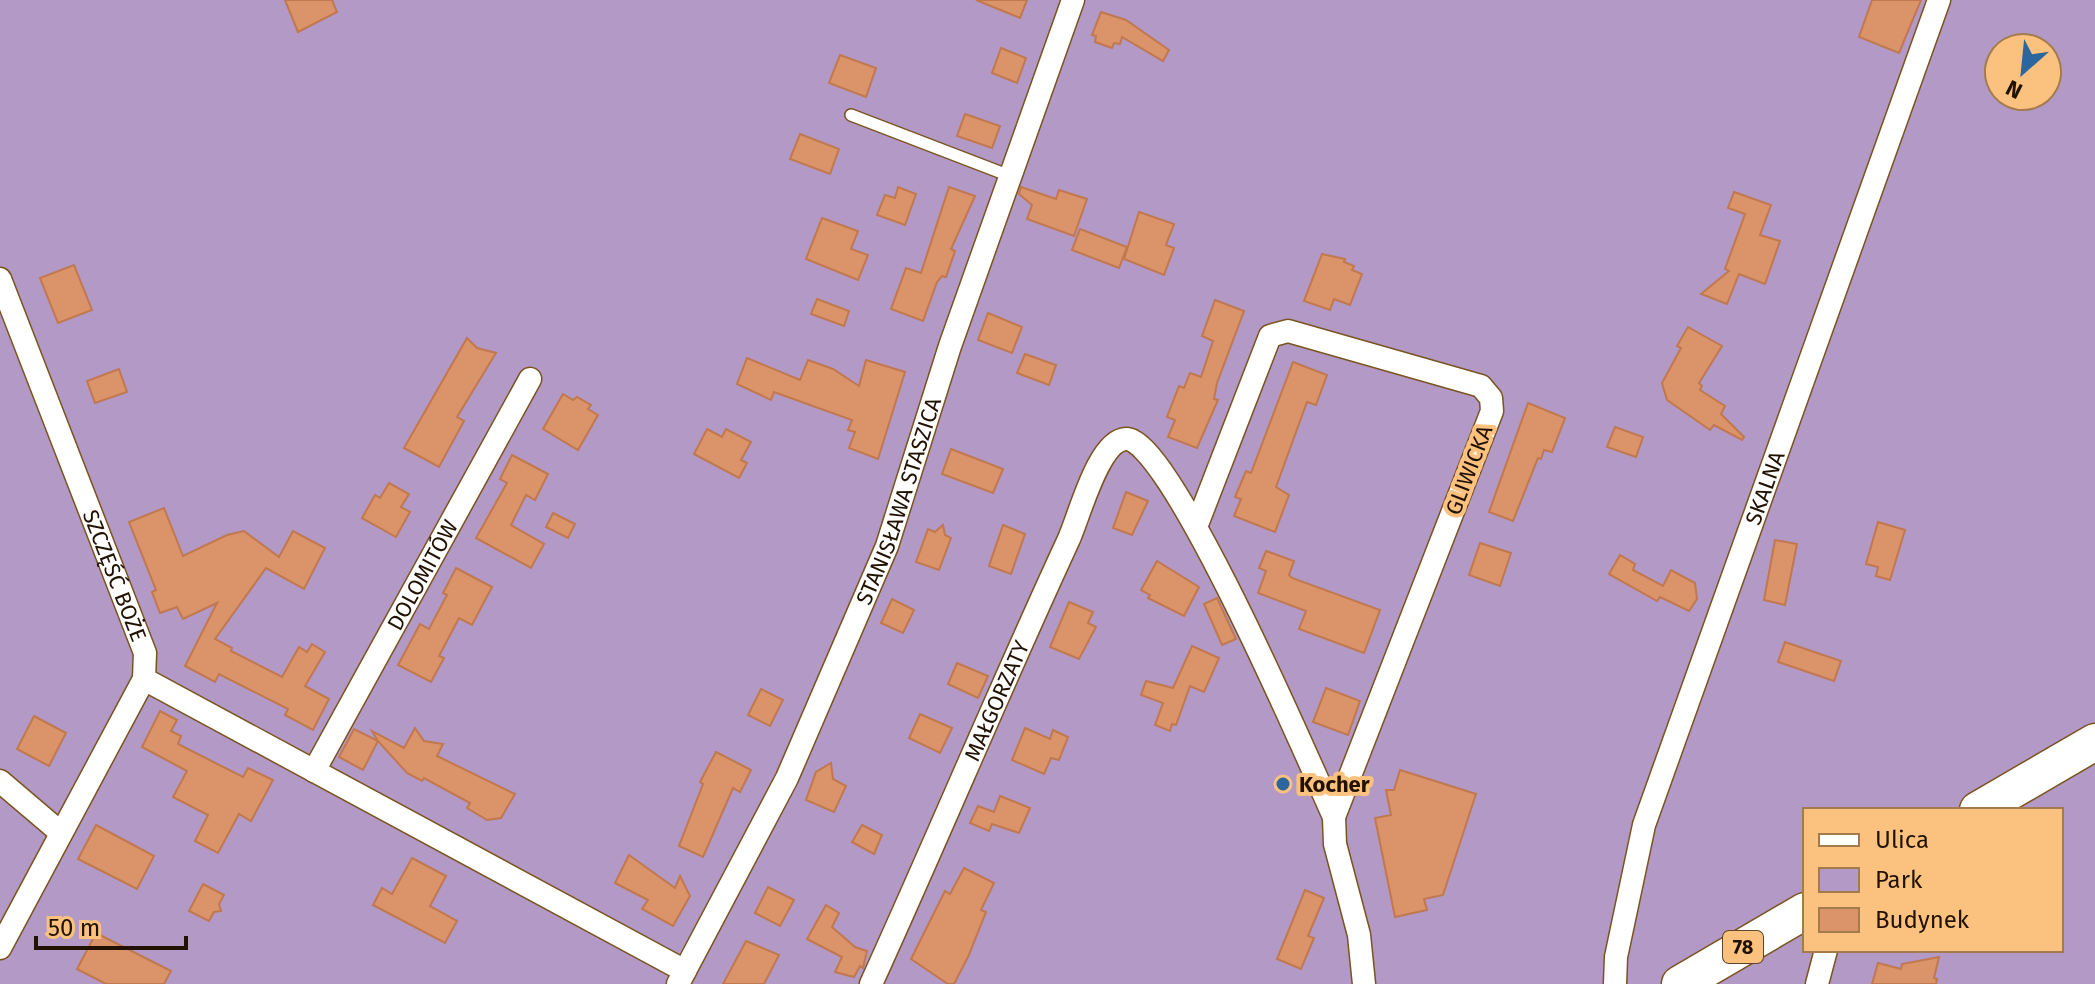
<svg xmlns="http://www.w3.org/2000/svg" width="2095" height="984" viewBox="0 0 2095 984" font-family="'Fira Sans',sans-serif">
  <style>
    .green { fill: #b299c6; fill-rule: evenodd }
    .building { fill: #db936a; stroke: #c1784e; stroke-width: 2 }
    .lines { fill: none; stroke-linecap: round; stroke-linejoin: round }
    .service-casing { stroke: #7b531e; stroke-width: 14 }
    .minor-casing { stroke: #7b531e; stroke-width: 25 }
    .primary-casing { stroke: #7b531e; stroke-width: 39 }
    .service { stroke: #fff; stroke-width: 11 }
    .minor { stroke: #fff; stroke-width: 22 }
    .primary { stroke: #fff; stroke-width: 36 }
    .poi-dot { fill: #2c669e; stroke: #fbc17e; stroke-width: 3 }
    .labels { text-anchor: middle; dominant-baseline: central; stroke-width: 8; stroke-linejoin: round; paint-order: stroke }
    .shield { fill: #fbc17e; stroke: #624626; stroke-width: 2 }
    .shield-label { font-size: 20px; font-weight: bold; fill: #211100 }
    .street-label { font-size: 22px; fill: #211100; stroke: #fbc17e }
    .poi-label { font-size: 22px; font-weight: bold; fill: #211100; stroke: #fbc17e; text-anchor: start }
  </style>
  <rect width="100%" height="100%" fill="#fbc17e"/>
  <!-- green -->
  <path class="green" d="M0,0H2095V984H0ZM1999,48H2047V96H1999ZM1805,810H2061V950H1805Z"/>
  <!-- building -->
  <g class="building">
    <path d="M285,0H332L337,12L298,32Z"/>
    <path d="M976,0H1027L1020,18Z"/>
    <path d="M1872,0H1921L1899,53L1859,37Z"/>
    <path d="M1101,12L1126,20L1169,50L1163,61L1122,37L1120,44L1114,43L1112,48L1095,42L1096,36L1092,35Z"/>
    <path d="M1001,48L1026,58L1017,83L992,73Z"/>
    <path d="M840,55L876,68L866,97L829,83Z"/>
    <path d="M965,114L1000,126L992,148L957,136Z"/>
    <path d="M800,134L839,149L830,174L790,159Z"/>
    <path d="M898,187L916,194L905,225L877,215L885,195L895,198Z"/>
    <path d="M949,187L975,196L951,249L955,251L946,277L942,276L937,282L923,321L891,309L906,268L921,273Z"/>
    <path d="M1021,187L1056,199L1059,190L1087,199L1074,236L1027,219L1032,205L1019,194Z"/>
    <path d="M1734,192L1771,205L1760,235L1780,241L1765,284L1739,274L1727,304L1701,294L1729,271L1725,269L1745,214L1728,208Z"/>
    <path d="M1139,212L1174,224L1166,245L1174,248L1164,275L1124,259Z"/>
    <path d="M822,218L858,231L851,249L868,255L858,280L806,259Z"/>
    <path d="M1080,229L1127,247L1119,268L1072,250Z"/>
    <path d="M1322,254L1345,259L1344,262L1354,266L1352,270L1362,274L1350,305L1334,299L1330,310L1304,301Z"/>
    <path d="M74,265L92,310L58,323L40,278Z"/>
    <path d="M817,299L849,311L844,326L811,314Z"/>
    <path d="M1215,300L1244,311L1217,383L1214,399L1218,400L1197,448L1168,437L1175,420L1167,417L1179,386L1184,388L1190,373L1201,377L1213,341L1202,336Z"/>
    <path d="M988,313L1022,327L1012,353L978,340Z"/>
    <path d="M1688,327L1722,346L1699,383L1702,386L1700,390L1725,406L1721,414L1744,437L1742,440L1714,425L1710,430L1667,400L1662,383L1681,348L1677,346Z"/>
    <path d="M467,338L477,348L496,353L457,417L464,421L439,467L404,448Z"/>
    <path d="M1025,354L1056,365L1049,385L1017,373Z"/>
    <path d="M747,358L800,380L808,360L833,369L859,386L866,360L905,372L878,459L849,448L855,432L848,430L852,420L774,392L771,400L737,384Z"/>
    <path d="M1293,362L1327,375L1316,405L1307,402L1276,487L1289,495L1275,532L1234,516L1241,499L1235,497L1246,471L1251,473Z"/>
    <path d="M119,369L127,392L95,403L87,381Z"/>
    <path d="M563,394L573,400L577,397L591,405L588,409L598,415L578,450L543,429Z"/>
    <path d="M1528,403L1565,418L1552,452L1544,450L1541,459L1538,458L1513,521L1489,512Z"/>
    <path d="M1615,427L1643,437L1636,457L1607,447Z"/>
    <path d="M707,429L722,437L726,429L751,442L741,460L747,463L739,478L694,454Z"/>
    <path d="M951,449L1003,469L993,493L942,474Z"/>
    <path d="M512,455L548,474L535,500L526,495L511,525L544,544L531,568L476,538L507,483L500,479Z"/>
    <path d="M389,483L409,494L401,507L410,512L396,537L362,518L375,495L380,498Z"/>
    <path d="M1126,492L1148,501L1132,535L1113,528Z"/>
    <path d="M164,508L183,556L227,535L244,531L279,557L293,531L325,548L304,589L266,568L215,639L232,648L231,651L282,677L299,647L307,652L312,644L325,652L305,686L329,699L313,730L285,715L288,709L219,674L215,682L185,666L217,603L183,619L177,607L160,613L152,592L156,590L129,522Z"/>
    <path d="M553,513L575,524L568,538L546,527Z"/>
    <path d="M1878,522L1905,530L1890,580L1876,576L1878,567L1866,564Z"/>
    <path d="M943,525L945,535L951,538L939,570L916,562L928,529L935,532Z"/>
    <path d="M1003,525L1025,534L1011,574L989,566Z"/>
    <path d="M1775,540L1797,544L1785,605L1764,600Z"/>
    <path d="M1480,543L1511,553L1500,586L1469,575Z"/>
    <path d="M1266,551L1294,561L1289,575L1292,578L1380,610L1364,653L1299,629L1306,611L1258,593L1266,571L1259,568Z"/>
    <path d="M1620,555L1635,564L1633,570L1663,586L1671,570L1695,583L1697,599L1689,611L1660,597L1657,601L1609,574Z"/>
    <path d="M1157,561L1199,587L1184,616L1148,598L1150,595L1141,590Z"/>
    <path d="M456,568L492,587L472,625L459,618L439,656L444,658L431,682L398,665L420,624L429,629L447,595L443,593Z"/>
    <path d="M1217,598L1236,639L1222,645L1204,604Z"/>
    <path d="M892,599L914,610L903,633L881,623Z"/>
    <path d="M1069,602L1093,612L1088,623L1096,627L1079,659L1050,647Z"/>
    <path d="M1785,642L1841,661L1834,681L1778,662Z"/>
    <path d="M1192,646L1219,658L1204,692L1190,686L1176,725L1172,724L1170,731L1155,725L1163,703L1141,695L1146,681L1173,688Z"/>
    <path d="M957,663L988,676L978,698L948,684Z"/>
    <path d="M1326,688L1360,701L1348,735L1313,722Z"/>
    <path d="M761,689L783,700L770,726L748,715Z"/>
    <path d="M160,711L177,720L171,731L181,736L178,744L243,777L248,768L273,780L251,821L239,814L218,853L195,841L208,815L173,797L187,771L142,747Z"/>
    <path d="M920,714L952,728L940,753L909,738Z"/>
    <path d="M34,716L66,733L49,766L17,749Z"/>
    <path d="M415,728L424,741L443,744L437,756L515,794L501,818L487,820L467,808L470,803L424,778L422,781L407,773L378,741L363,770L339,757L354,729L378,741L372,731L404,748Z"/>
    <path d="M1025,728L1050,739L1053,730L1068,737L1059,760L1051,758L1044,774L1012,760Z"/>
    <path d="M716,752L751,770L740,792L733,788L703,857L679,846L703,784L700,782Z"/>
    <path d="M831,763L833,779L846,786L834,812L806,800L816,772Z"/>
    <path d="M1400,770L1476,794L1443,895L1424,899L1427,910L1395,917L1375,818L1391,815L1386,790H1394Z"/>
    <path d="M1000,796L1030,808L1019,833L992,824L989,831L970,823L978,806L994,812Z"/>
    <path d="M96,825L154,856L137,889L78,859Z"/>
    <path d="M862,825L882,835L874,854L852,842Z"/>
    <path d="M629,855L675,888L680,876L690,896L673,926L642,909L648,900L615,883Z"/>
    <path d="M412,858L446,876L430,906L457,921L445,943L373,905L382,888L392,894Z"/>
    <path d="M964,868L994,883L981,910L986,912L968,957L954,984H948L911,959L945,891L950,894Z"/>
    <path d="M203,884L224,895L219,904L221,911L214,912L209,921L189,911Z"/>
    <path d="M768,887L794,900L780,926L755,913Z"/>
    <path d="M1305,890L1324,898L1308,936L1314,938L1301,969L1277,959Z"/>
    <path d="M826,905L839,913L832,927L855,947L867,951L863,968L860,966L854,977L835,972L842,957L807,939Z"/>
    <path d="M96,933L171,971L164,984H106L77,969Z"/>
    <path d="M746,941L779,955L764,984H723Z"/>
    <path d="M1939,957L1934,978L1937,979L1936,984H1872L1878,963L1901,969L1902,964Z"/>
  </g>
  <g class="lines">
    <!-- service casing -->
    <g class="service-casing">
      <path id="service" d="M851,115L1010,176"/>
    </g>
    <!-- minor casing -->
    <g class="minor-casing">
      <g id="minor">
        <path id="s1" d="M0,279L145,653L144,679L0,948"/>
        <path d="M1196,527L1270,336L1288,331L1481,386L1491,398L1492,411L1334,817"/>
        <path d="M144,679L685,971"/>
        <path id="s2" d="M314,771L530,379"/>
        <path d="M0,781L61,833"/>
        <path id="s3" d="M678,984L787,778L887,546L950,346L1073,0"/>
        <path id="s4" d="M871,984C938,837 1000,688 1068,541C1079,518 1098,440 1126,439C1170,437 1311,766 1334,817L1335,844L1359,935L1364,984"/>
        <path id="s5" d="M1615,984L1616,957L1644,825L1939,0"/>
        <path d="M1817,984L1826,950"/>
      </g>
    </g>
    <!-- primary casing -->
    <g class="primary-casing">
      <g id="primary">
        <path d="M1978,810L2095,742"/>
        <path d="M1680,984L1805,911"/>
      </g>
    </g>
    <!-- service -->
    <use href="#service" class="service"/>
    <!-- minor -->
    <use href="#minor" class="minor"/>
    <!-- primary -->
    <use href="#primary" class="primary"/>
  </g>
  <!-- markers -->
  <circle class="poi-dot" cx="1283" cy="784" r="8"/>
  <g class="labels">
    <!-- shield labels -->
    <rect class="shield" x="1723" y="931" width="40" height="32" rx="6"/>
    <g class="shield-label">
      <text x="1743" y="947">78</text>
    </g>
    <!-- street labels -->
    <g class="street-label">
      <text transform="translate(1469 470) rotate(-69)">GLIWICKA</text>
      <text stroke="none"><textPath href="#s5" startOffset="520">SKALNA</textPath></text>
      <text stroke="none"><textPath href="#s3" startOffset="532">STANISŁAWA STASZICA</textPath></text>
      <text stroke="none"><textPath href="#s2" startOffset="224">DOLOMITÓW</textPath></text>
      <text stroke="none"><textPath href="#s1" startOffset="318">SZCZĘŚĆ BOŻE</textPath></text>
      <text stroke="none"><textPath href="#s4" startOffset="310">MAŁGORZATY</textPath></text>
    </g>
    <!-- poi labels -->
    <g class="poi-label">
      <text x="1299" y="784">Kocher</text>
    </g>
  </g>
  <!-- legend -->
  <rect x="1803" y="808" width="260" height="144" fill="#fbc17e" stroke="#a47b4c" stroke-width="2"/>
  <rect x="1819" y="834" width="40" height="12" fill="#ffffff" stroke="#a47b4c" stroke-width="2"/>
  <text x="1875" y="848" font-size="24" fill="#211100">Ulica</text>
  <rect x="1819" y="868" width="40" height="24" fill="#b299c6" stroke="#a47b4c" stroke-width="2"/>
  <text x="1875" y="888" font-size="24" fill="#211100">Park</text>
  <rect x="1819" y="908" width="40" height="24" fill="#db936a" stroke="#a47b4c" stroke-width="2"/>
  <text x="1875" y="928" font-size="24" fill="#211100">Budynek</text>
  <!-- north arrow -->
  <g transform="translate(2023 72) rotate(207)"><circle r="38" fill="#fbc17e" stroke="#a47b4c" stroke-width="2"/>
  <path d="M0-6L14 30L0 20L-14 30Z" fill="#2c669e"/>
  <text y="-12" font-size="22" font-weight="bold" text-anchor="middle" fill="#211100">N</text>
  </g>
  <!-- scale -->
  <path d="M36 936v12h150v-12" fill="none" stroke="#211100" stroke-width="4"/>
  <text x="48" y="936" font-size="24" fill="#211100" stroke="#fbc17e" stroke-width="6" paint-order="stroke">50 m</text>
</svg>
